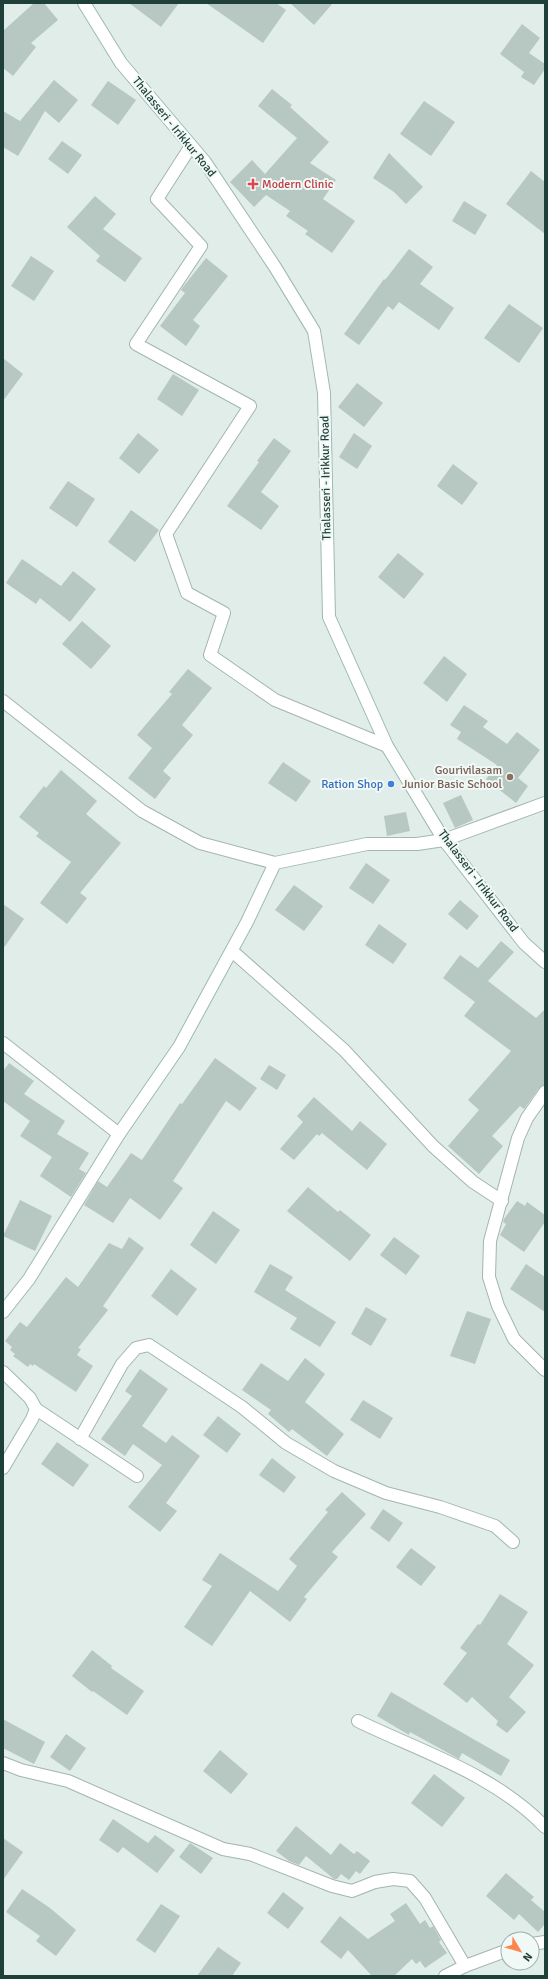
<svg xmlns="http://www.w3.org/2000/svg" width="548" height="1979" viewBox="0 0 548 1979" font-family="Signika,sans-serif">
  <style>
    .building { fill: #b6c8c1 }
    .lines { fill: none; stroke-linecap: round; stroke-linejoin: round }
    .street-casing { stroke: #a3b5b0; stroke-width: 14 }
    .secondary-casing { stroke: #9eb9b2; stroke-width: 14 }
    .street { stroke: #fff; stroke-width: 12 }
    .secondary { stroke: #fff; stroke-width: 12 }
    .health-dot { fill: #e0444e; stroke: #f1f9f6; stroke-width: 1.5 }
    .education-dot { fill: #8d6e63; stroke: #f1f9f6; stroke-width: 1.5 }
    .shop-dot { fill: #3f7fe0; stroke: #f1f9f6; stroke-width: 1.5 }
    .labels { text-anchor: middle; dominant-baseline: central; stroke-width: 4; stroke-linejoin: round; paint-order: stroke }
    .street-label { font-size: 12px; fill: #1f3f39; stroke: #f1f9f6 }
    .health-label { font-size: 12px; fill: #be3a42; stroke: #f1f9f6; text-anchor: start }
    .education-label { font-size: 12px; fill: #785e54; stroke: #f1f9f6; text-anchor: end }
    .shop-label { font-size: 12px; fill: #366cbe; stroke: #f1f9f6; text-anchor: end }
  </style>
  <rect width="100%" height="100%" fill="#e1ede8"/>
  <!-- building -->
  <g class="building">
    <path d="M34,3H44L58,20L31,43L36,47L13,76L3,68V31Z"/>
    <path d="M129,3H179L161,27Z"/>
    <path d="M206,3H276L286,10L263,43Z"/>
    <path d="M290,3H333L314,25Z"/>
    <path d="M522,24L540,38L529,53L545,64V69L534,85L521,77L524,72L500,54Z"/>
    <path d="M54,80L78,100L59,123L45,111L18,156L3,147V111L20,121Z"/>
    <path d="M108,81L136,100L118,125L91,105Z"/>
    <path d="M272,89L292,105L290,107L329,142L310,163L336,180L323,199L355,221L332,253L305,234L308,231L286,216L290,211L266,195L254,207L230,182L252,160L265,174L297,138L258,106Z"/>
    <path d="M424,101L455,122L431,156L400,134Z"/>
    <path d="M62,141L82,155L68,174L48,159Z"/>
    <path d="M389,153L423,187L406,204L394,192L373,178Z"/>
    <path d="M531,171L545,182V234L506,204Z"/>
    <path d="M95,196L116,214L103,229L142,258L125,282L96,261L100,256L67,227Z"/>
    <path d="M464,201L487,215L475,235L452,221Z"/>
    <path d="M409,249L433,267L420,284L454,308L439,330L399,302L393,310L388,306L359,345L344,334L384,279L385,280Z"/>
    <path d="M31,256L54,271L34,301L11,286Z"/>
    <path d="M206,258L228,276L193,320L200,326L186,346L160,326L185,293L181,290L183,287Z"/>
    <path d="M509,304L543,328L519,363L484,338Z"/>
    <path d="M3,358L23,374L3,401Z"/>
    <path d="M173,374L199,390L182,416L157,399Z"/>
    <path d="M357,383L383,403L364,427L338,407Z"/>
    <path d="M138,433L159,450L139,474L119,458Z"/>
    <path d="M354,433L372,446L357,469L339,457Z"/>
    <path d="M274,438L291,451L261,492L279,506L261,530L227,506L259,462L257,461Z"/>
    <path d="M453,464L478,483L462,505L437,486Z"/>
    <path d="M68,481L95,499L77,527L49,508Z"/>
    <path d="M131,510L159,530L135,562L108,542Z"/>
    <path d="M398,553L424,574L404,599L378,577Z"/>
    <path d="M22,559L61,586L73,571L96,589L70,622L40,598L36,604L6,583Z"/>
    <path d="M82,621L111,646L91,669L62,644Z"/>
    <path d="M444,656L467,674L447,702L423,683Z"/>
    <path d="M188,669L212,688L182,725L193,735L163,771L171,778L155,799L128,778L152,748L137,735L172,694L169,692Z"/>
    <path d="M464,705L488,721L483,727L507,744L517,732L540,750L518,778L528,786L516,803L486,779L497,765L457,739L461,732L450,725Z"/>
    <path d="M283,762L311,781L296,802L268,783Z"/>
    <path d="M61,770L97,801L86,814L121,843L80,893L87,898L67,924L40,903L71,862L36,836L39,833L19,817L44,786L46,788Z"/>
    <path d="M461,795L473,820L455,828L443,803Z"/>
    <path d="M406,812L410,831L387,836L384,816Z"/>
    <path d="M366,863L390,880L373,904L349,888Z"/>
    <path d="M294,885L323,906L304,931L275,910Z"/>
    <path d="M460,900L479,916L467,930L448,914Z"/>
    <path d="M3,904L24,919L3,949Z"/>
    <path d="M379,924L407,944L393,964L365,945Z"/>
    <path d="M501,941L514,952L488,981L536,1018L545,1009V1085L539,1088L524,1109L520,1106L492,1136L503,1146L479,1174L448,1146L479,1110L468,1100L511,1051L464,1016L475,1002L443,978L460,955L478,968Z"/>
    <path d="M215,1058L257,1088L240,1111L226,1101L173,1181L183,1188L160,1220L130,1198L113,1223L84,1205L98,1181L107,1187L131,1153L142,1160L180,1103L182,1104Z"/>
    <path d="M9,1063L34,1081L24,1094L65,1121L57,1134L89,1153L79,1169L86,1173L71,1197L40,1176L52,1157L20,1136L30,1121L3,1101V1071Z"/>
    <path d="M269,1065L286,1075L277,1090L260,1079Z"/>
    <path d="M314,1097L352,1131L360,1121L387,1144L367,1170L322,1133L319,1136L317,1134L294,1160L280,1149L303,1122L297,1116Z"/>
    <path d="M308,1187L338,1212L340,1210L371,1235L350,1261L287,1211Z"/>
    <path d="M20,1200L52,1216L35,1251L3,1236Z"/>
    <path d="M517,1201L525,1206L527,1202L545,1215V1222L524,1252L500,1235L506,1224L503,1222L504,1219Z"/>
    <path d="M213,1211L240,1230L216,1264L190,1245Z"/>
    <path d="M129,1237L144,1248L103,1306L108,1310L78,1348L81,1349L77,1355L93,1366L76,1392L34,1364L33,1366L30,1364L28,1367L13,1356L15,1354L10,1350L12,1347L5,1341L20,1322L27,1327L66,1277L78,1287L109,1243L122,1249Z"/>
    <path d="M394,1237L420,1256L406,1275L380,1255Z"/>
    <path d="M270,1264L293,1277L285,1290L336,1322L320,1347L290,1329L297,1318L254,1292Z"/>
    <path d="M526,1264L545,1277V1312L510,1289Z"/>
    <path d="M171,1269L197,1289L177,1316L151,1296Z"/>
    <path d="M366,1307L387,1319L371,1346L351,1334Z"/>
    <path d="M467,1311L491,1319L475,1364L450,1356Z"/>
    <path d="M305,1358L325,1374L305,1402L344,1434L327,1456L292,1429L289,1432L268,1414L271,1410L242,1390L261,1363L288,1381Z"/>
    <path d="M140,1369L168,1389L142,1426L166,1443L172,1435L200,1456L166,1503L177,1511L160,1532L128,1507L162,1465L133,1444L125,1456L101,1439L132,1396L125,1391Z"/>
    <path d="M363,1400L393,1418L380,1439L350,1420Z"/>
    <path d="M218,1416L241,1434L227,1453L203,1435Z"/>
    <path d="M57,1442L89,1465L73,1487L41,1464Z"/>
    <path d="M272,1458L296,1477L284,1493L259,1475Z"/>
    <path d="M342,1492L366,1514L332,1552L338,1557L304,1597L307,1599L290,1622L250,1591L212,1646L184,1627L212,1586L202,1580L220,1553L278,1591L297,1566L289,1559L328,1512L325,1510Z"/>
    <path d="M383,1509L403,1523L389,1542L370,1528Z"/>
    <path d="M411,1548L436,1567L421,1586L396,1567Z"/>
    <path d="M500,1594L528,1612L507,1644L534,1665L509,1697L526,1712L507,1733L496,1725L498,1721L472,1697L467,1703L443,1684L467,1653L460,1648L478,1624L480,1625Z"/>
    <path d="M92,1650L112,1666L111,1668L144,1691L127,1715L93,1691L92,1692L72,1676Z"/>
    <path d="M391,1692L510,1760L501,1776L462,1753L459,1759L410,1732L409,1735L377,1716Z"/>
    <path d="M3,1719L45,1742L34,1764L3,1748Z"/>
    <path d="M66,1734L86,1748L70,1771L50,1757Z"/>
    <path d="M220,1750L248,1774L231,1794L203,1771Z"/>
    <path d="M434,1774L465,1798L442,1827L411,1803Z"/>
    <path d="M113,1819L148,1843L155,1835L175,1850L157,1873L123,1847L118,1853L99,1840Z"/>
    <path d="M296,1826L331,1855L340,1843L354,1854L357,1851L370,1861L360,1874L356,1871L349,1880L341,1874L337,1879H334L306,1856L299,1865L289,1861L276,1851Z"/>
    <path d="M3,1838L23,1852L3,1880Z"/>
    <path d="M190,1843L213,1858L201,1874L179,1857Z"/>
    <path d="M506,1873L534,1897L531,1900L545,1912V1924L538,1932L519,1914L514,1920L486,1896Z"/>
    <path d="M22,1889L50,1908L76,1930L56,1956L36,1941L40,1936L6,1912Z"/>
    <path d="M283,1892L304,1908L288,1929L267,1913Z"/>
    <path d="M406,1903L420,1924L425,1920L430,1928L433,1926L441,1940L439,1942L447,1953L425,1968L420,1961L416,1964L412,1959L394,1976H372L348,1950L341,1959L320,1942L340,1916L368,1939L395,1921L390,1914Z"/>
    <path d="M161,1904L180,1916L155,1953L136,1940Z"/>
    <path d="M218,1947L241,1963L232,1976H197Z"/>
  </g>
  <g class="lines">
    <!-- street casing -->
    <g class="street-casing">
      <g id="street">
        <path d="M191,146L157,199L201,246L136,344L250,406L166,534L187,593L224,613L210,655L275,700L387,746"/>
        <path d="M3,701L142,811L200,843L275,863"/>
        <path d="M444,840L545,803"/>
        <path d="M232,951L344,1050L433,1146L473,1182L502,1201"/>
        <path d="M3,1043L119,1134"/>
        <path d="M545,1092L527,1118L518,1138L490,1241L489,1277L498,1306L514,1339L545,1370"/>
        <path d="M36,1409L137,1476"/>
        <path d="M80,1439L122,1364L136,1348L149,1345L242,1407L286,1443L334,1471L386,1493L440,1507L495,1526L513,1542"/>
        <path d="M358,1721C422,1752 494,1774 545,1827"/>
        <path d="M3,1763L21,1770L68,1781L223,1849L250,1854L332,1886L352,1891L375,1882L393,1879L410,1881L425,1898L465,1966"/>
        <path d="M532,1944L545,1942"/>
        <path d="M445,1976L465,1966L508,1950"/>
      </g>
    </g>
    <!-- secondary casing -->
    <g class="secondary-casing">
      <g id="secondary">
        <path d="M84,3L121,63L205,162L275,267L314,331L324,393L329,617L387,746L444,840L524,943L545,962"/>
        <path d="M3,1312L29,1279L119,1134L179,1047L247,922L275,863L367,844H417L444,840"/>
        <path d="M3,1372L30,1398L36,1409L32,1419L3,1468"/>
      </g>
    </g>
    <!-- street -->
    <use href="#street" class="street"/>
    <!-- secondary -->
    <use href="#secondary" class="secondary"/>
  </g>
  <!-- markers -->
  <path class="health-dot" d="M251 178h4v4h4v4h-4v4h-4v-4h-4v-4h4z"/>
  <circle class="education-dot" cx="510" cy="777" r="4"/>
  <circle class="shop-dot" cx="391" cy="784" r="4"/>
  <g class="labels">
    <!-- street labels -->
    <g class="street-label">
      <text transform="translate(174 127) rotate(51)">Thalasseri - Irikkur Road</text>
      <text transform="translate(326 478) rotate(-91)">Thalasseri - Irikkur Road</text>
      <text transform="translate(478 881) rotate(53)">Thalasseri - Irikkur Road</text>
    </g>
    <!-- health labels -->
    <g class="health-label">
      <text x="262" y="184">Modern Clinic</text>
    </g>
    <!-- education labels -->
    <g class="education-label">
      <text x="502" y="770">Gourivilasam<tspan x="502" dy="14">Junior Basic School</tspan></text>
    </g>
    <!-- shop labels -->
    <g class="shop-label">
      <text x="383" y="784">Ration Shop</text>
    </g>
  </g>
  <!-- border -->
  <rect width="548" height="1979" fill="none" stroke="#1f3f39" stroke-width="8"/>
  <!-- north arrow -->
  <g transform="translate(520 1951) rotate(128)"><circle r="19" fill="#f1f9f6" stroke="#9dafaa"/>
  <path d="M0-3L7 15L0 10L-7 15Z" fill="#fe864d"/>
  <text y="-6" font-size="11" font-weight="bold" text-anchor="middle" fill="#1f3f39">N</text>
  </g>
</svg>
